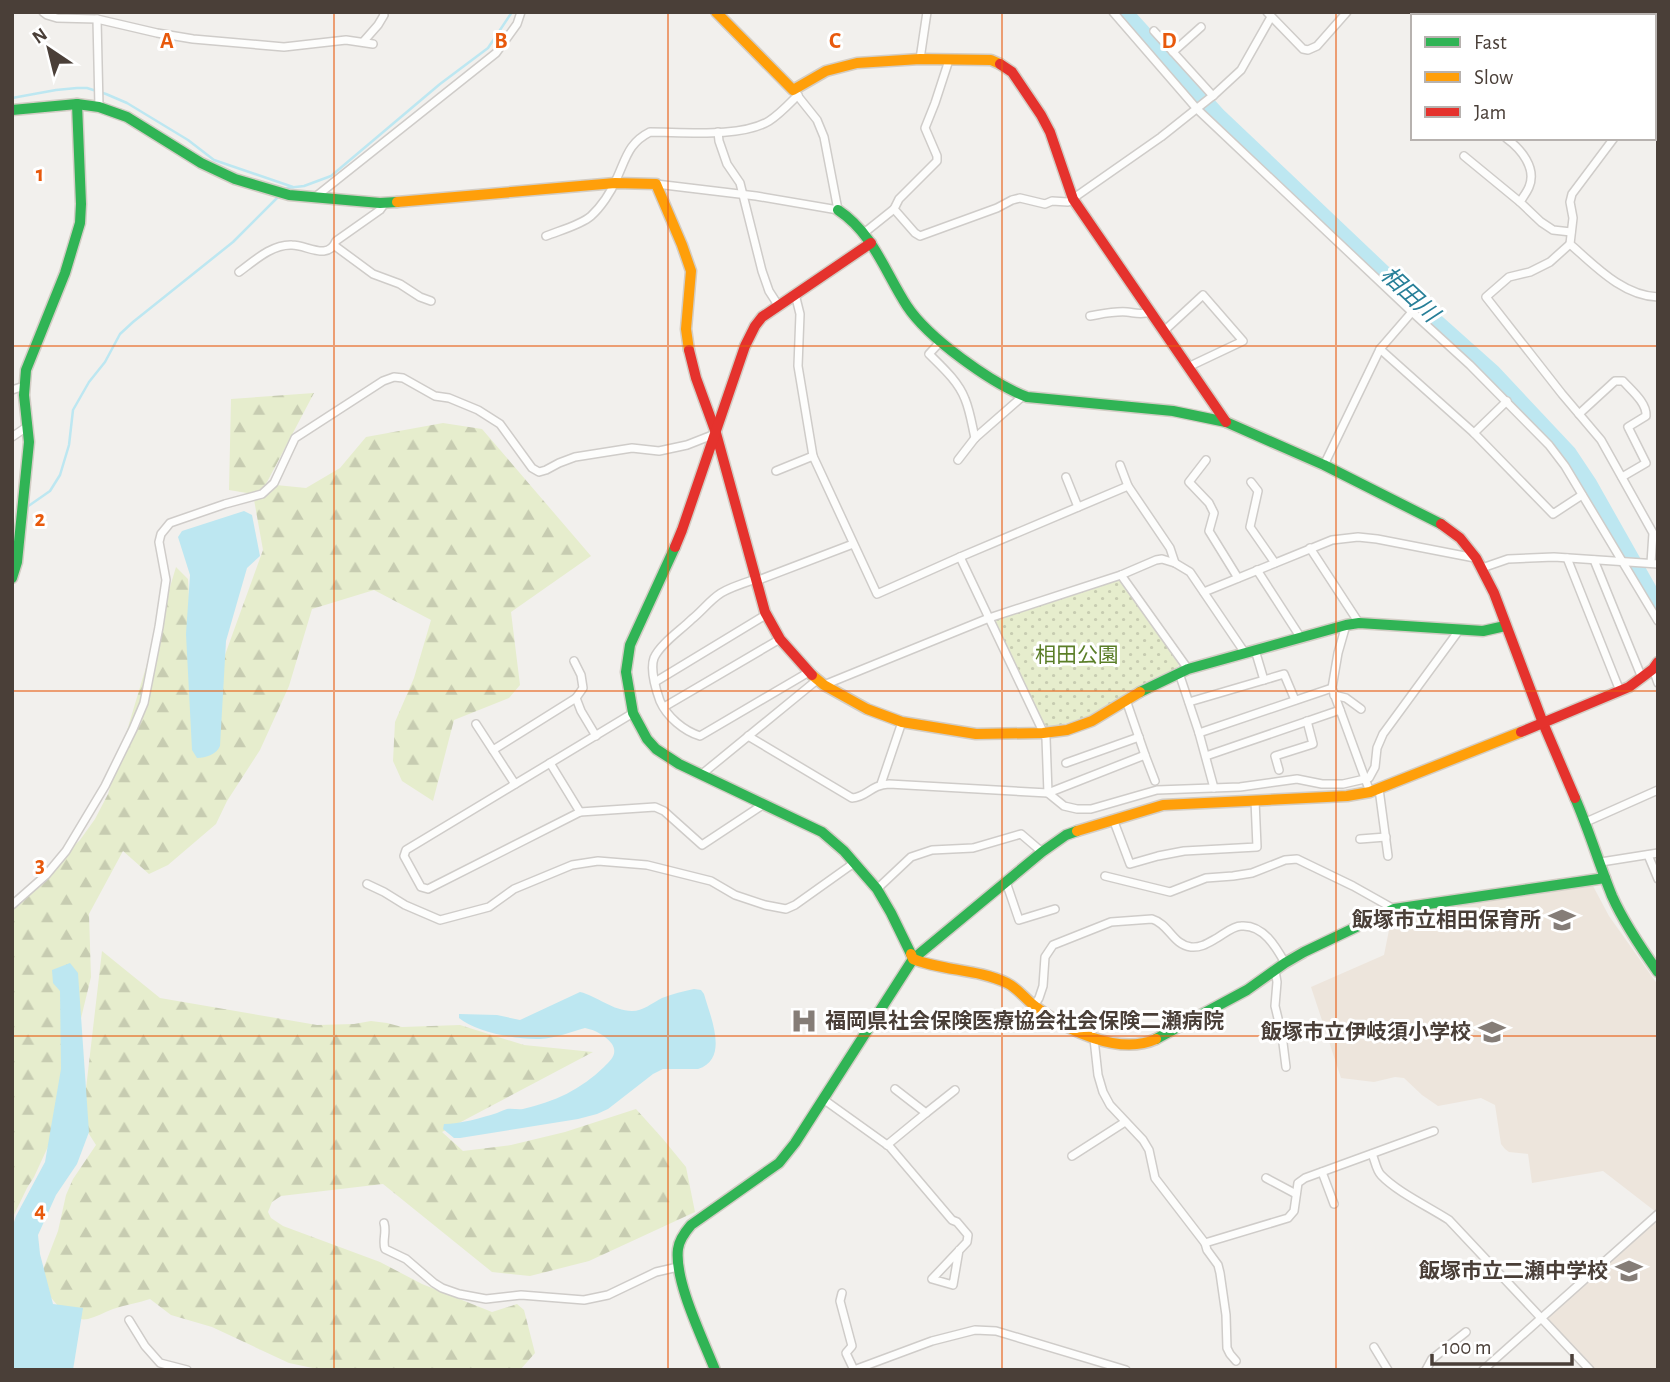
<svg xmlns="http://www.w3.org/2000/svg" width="1670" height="1382" viewBox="0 0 1670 1382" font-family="'Alegreya Sans','Noto Sans JP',sans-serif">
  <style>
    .education { fill: #ede5dc }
    .forest { fill: url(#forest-firs) }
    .park { fill: url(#park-dots) }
    .water { fill: #bde7f1 }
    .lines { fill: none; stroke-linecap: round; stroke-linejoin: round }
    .stream { stroke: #bde7f1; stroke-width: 2.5 }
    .river { stroke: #bde7f1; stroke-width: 18 }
    .street-casing { stroke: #cfccc9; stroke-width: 10 }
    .fast-casing { stroke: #d3cdc5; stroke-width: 13 }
    .slow-casing { stroke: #d3cdc5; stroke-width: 13 }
    .jam-casing { stroke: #d3cdc5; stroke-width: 13 }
    .street { stroke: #fdfdfc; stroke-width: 7 }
    .fast { stroke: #30b455; stroke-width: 10 }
    .slow { stroke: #ff9f0a; stroke-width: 10 }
    .jam { stroke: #e5322d; stroke-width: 10 }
    .grid { fill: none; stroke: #e8590c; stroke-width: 2; stroke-opacity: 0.55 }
    .labels { text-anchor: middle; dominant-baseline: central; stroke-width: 6; stroke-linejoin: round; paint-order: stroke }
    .park-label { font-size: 21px; fill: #5b7e28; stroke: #fff }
    .poi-label { font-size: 21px; font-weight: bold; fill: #4a3f38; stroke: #fff; text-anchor: end }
    .water-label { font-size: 23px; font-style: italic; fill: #277f98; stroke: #fff }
    .grid-label { font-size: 23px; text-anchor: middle; font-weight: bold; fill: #e8590c; stroke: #fff; stroke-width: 6; stroke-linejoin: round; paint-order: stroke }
  </style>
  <defs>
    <pattern id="forest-firs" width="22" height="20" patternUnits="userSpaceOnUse" patternTransform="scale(1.75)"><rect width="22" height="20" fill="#e6edcd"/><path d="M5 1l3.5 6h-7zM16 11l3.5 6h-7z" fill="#c7ccb1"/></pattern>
    <pattern id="park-dots" width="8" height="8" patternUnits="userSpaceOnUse" patternTransform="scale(1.75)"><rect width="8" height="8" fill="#e6edcd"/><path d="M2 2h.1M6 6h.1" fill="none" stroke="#c7ccb1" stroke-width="1.8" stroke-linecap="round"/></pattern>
  </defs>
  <rect width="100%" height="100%" fill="#f2f0ed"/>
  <!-- education -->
  <g class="education">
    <path d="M1593,886L1609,916L1658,985V1211L1656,1212L1603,1171L1532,1183L1528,1154L1509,1152L1505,1149L1501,1144L1495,1105L1481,1098L1438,1106L1422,1095L1404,1078L1395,1077L1374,1082L1341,1078L1311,987L1384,955L1390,925L1403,915L1410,913Z"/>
    <path d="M1658,1220V1370H1596L1549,1320V1316Z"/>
  </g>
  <!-- forest -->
  <g class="forest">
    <path d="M314,393L266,484L306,488L340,468L366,437L443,423L482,429L591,556L511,612L520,685L509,698L454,720L433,801L402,781L393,761L395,722L414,678L431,620L374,590L312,609L289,686L260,750L227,801L216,824L168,865L149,874L123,851L89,914L91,977L52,1138L34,1177L27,1188L12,1219V905L80,840L95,819L108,794L176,567L188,579L196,735L263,550L253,494L229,490L231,399Z"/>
    <path d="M102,951L160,998L317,1025L354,1024L371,1021L387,1023L402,1027L460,1025L524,1045L593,1052L442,1132L463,1151L511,1145L565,1132L636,1109L663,1139L686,1167L695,1212L589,1261L530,1276L492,1272L383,1184L281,1196L272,1202L268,1212L271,1218L283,1226L380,1262L422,1284L492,1312L517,1304L524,1310L535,1353L520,1370H322L289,1363L212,1327L171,1315L150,1299C138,1303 125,1305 113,1309C105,1312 96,1317 88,1319C67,1323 48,1295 39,1280L58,1231L66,1195L73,1179L96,1145L82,1123Z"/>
  </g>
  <!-- park -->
  <path class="park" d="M1119,579L1178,662L1179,665L1175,669L1143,684L1085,718L1049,728L1039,719L995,625L997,619Z"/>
  <!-- water -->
  <g class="water">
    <path d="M244,511L252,515L260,556L247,568L226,641L220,746C217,754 206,758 197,758L192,750L186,634L190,575L178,537L182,531Z"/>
    <path d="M70,963L78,973L89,1132L77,1164L56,1195L38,1235L40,1254L53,1304L83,1308L73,1370H12V1228L16,1216L45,1162L61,1069L60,991L53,983L52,970Z"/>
    <path d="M694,989L701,990L704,994C710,1016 730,1059 698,1069H663L653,1074L608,1109L597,1114L578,1119L460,1138H454L443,1129L444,1124C460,1124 481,1118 497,1113C500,1112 503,1110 507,1109C512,1108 518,1110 523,1109C554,1102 582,1089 604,1067C611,1060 618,1054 612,1044C605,1035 595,1030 585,1028C571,1032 555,1038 540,1039C517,1040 476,1032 459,1018V1014L497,1015L520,1020L580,992C597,996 613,1011 632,1011C643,1011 652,1003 662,998C672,994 684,991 694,989Z"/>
  </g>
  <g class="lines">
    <!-- stream -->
    <g class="stream">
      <path d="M12,98L56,90L77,88H87L106,94L127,103L188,140L214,160L293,187"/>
      <path d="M287,188L304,186L331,176L440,84L488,48L512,12"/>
      <path d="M27,507L50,491L60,475L69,445L73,410L89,382L105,362L120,334L133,322L233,242L278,197"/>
    </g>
    <!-- river -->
    <path class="river" d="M1123,12L1217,116L1417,306L1492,373L1568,454L1588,484L1658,608"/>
    <!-- street casing -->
    <g class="street-casing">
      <g id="street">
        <path d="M43,12L47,15L57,18L97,19L157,33L193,39L284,47L346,40L373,44"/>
        <path d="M1113,12L1197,109L1412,312L1470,365L1549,445L1565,466L1658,621"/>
        <path d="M1267,12L1303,49L1308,50L1317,46L1347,12"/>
        <path d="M1417,12L1420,16"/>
        <path d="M1438,16L1443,12"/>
        <path d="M97,19L99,107"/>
        <path d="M1154,31L1213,96"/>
        <path d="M363,42L378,25L384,15L383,12"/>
        <path d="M1173,52L1201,27"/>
        <path d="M920,59L927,12"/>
        <path d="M1654,101L1658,98"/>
        <path d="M718,132L719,141L727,164L740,183L762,271L769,291L778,305"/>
        <path d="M1506,138C1521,149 1537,168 1529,187C1527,192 1523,197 1520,202L1541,222L1553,230L1571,232"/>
        <path d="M1614,138L1572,194L1570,202L1573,218L1570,244C1595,266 1623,296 1658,297"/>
        <path d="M1464,156L1520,202"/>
        <path d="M656,184L756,196L838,210L824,137L817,120L793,90"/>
        <path d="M314,198L496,53L517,24L521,12"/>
        <path d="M894,209L915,233L920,236L997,208L1012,200L1020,198L1045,204L1052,201L1068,202L1161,137L1215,94L1241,70L1271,17"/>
        <path d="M864,233L894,209L899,199L937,161V156L925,128L935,103L949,60"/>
        <path d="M546,236C558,231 581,225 591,216C601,207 611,192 616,180C626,159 628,143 650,132C683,132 741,138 769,121C780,114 789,104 798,95"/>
        <path d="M1570,244L1550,262L1530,272L1509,277L1486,297L1562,394L1601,440L1653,533L1651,563"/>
        <path d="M335,246L373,274L400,284L420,297L431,301"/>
        <path d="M239,272C254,261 272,244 292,245C307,245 328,261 336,241L380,210L385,203"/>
        <path d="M795,294L800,314L798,366L813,456"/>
        <path d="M1090,316C1102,314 1114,311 1127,312C1136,313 1141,315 1151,312"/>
        <path d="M1164,331L1203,295L1243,341L1188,367"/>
        <path d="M941,341L929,354C942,367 958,381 965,399C970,411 972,425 975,438"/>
        <path d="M1380,349L1474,433L1553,514L1582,495"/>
        <path d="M12,390L24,386"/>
        <path d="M1579,414L1615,381H1623C1632,391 1647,403 1646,416L1628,427L1646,463L1622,477"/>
        <path d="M1474,433L1507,401"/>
        <path d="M12,437L28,426"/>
        <path d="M958,460L975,438L1023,396"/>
        <path d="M1206,460L1189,482L1209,503L1214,513L1209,531L1238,578"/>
        <path d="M1120,465L1128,486"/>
        <path d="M1324,465L1380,349L1412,312"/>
        <path d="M776,471L813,456L877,594L960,557L1128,486L1170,548L1175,563"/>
        <path d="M1066,477L1078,507"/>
        <path d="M1251,482L1258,491L1250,527L1275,563"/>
        <path d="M1310,548L1359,623"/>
        <path d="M960,557L1046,738L1048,793L1064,806L1077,809H1091L1157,790L1240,787L1297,779L1322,784H1343L1369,778L1375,767L1377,748L1383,734L1460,629"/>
        <path d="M1567,558L1620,691"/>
        <path d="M1594,560L1642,678"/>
        <path d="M1482,568L1508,559L1554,557L1658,564"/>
        <path d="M1257,570L1301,638"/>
        <path d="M1121,575L1188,669"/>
        <path d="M756,579C744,583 731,587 721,593C710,600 702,611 692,619C681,630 660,644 654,658C650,669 656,690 660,701C667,717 684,731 700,736L809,672"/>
        <path d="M756,581L853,544"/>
        <path d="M1204,592L1332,540L1358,537L1377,539L1475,558"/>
        <path d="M1346,625L1338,653L1332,688L1370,792"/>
        <path d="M574,661L581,675L583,688L576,698L581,711L596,736"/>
        <path d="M1653,669L1658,683"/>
        <path d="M1179,673L1199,733L1214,788"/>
        <path d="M1264,680L1284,674L1295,700"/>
        <path d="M655,682L767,614"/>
        <path d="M824,685L989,618L1121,575L1156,560L1162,559L1175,563L1190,572L1245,653"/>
        <path d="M1334,695L1346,698L1361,709"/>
        <path d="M1126,700L1145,755"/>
        <path d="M1189,702L1264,680L1255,650"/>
        <path d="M664,707L780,639"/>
        <path d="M633,713L406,850L404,856L421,887L428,889L580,812L655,807L664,811L702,845L764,804"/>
        <path d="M476,724L515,784"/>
        <path d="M1199,733L1332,688"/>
        <path d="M748,736L852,798C868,797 870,785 889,784L1048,793L1145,755L1155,781"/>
        <path d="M493,750L576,698"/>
        <path d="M1206,756L1340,710"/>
        <path d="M550,763L580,812"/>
        <path d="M1066,763L1139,737"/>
        <path d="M1279,770L1275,756L1313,744L1307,721"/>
        <path d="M702,774L817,680"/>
        <path d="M881,784L902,722"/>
        <path d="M1379,789L1388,856"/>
        <path d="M1113,819L1130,864L1158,856L1184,851L1257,847L1255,800"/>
        <path d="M1586,822L1658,790"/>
        <path d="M1360,839L1386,837"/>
        <path d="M1648,855L1658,879"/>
        <path d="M1601,862L1658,853"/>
        <path d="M1105,876L1170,892L1206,878L1233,876L1252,873L1285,860L1297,859L1353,886L1394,909"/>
        <path d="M1006,882L1019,920L1055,909"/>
        <path d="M367,884L384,892L405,905L440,920L489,907L514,889L572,865L598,861L647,865L711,881L735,895L765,905L786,909L795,905L854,863"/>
        <path d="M877,889L911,857L932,850L973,848L1021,834L1042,852"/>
        <path d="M12,905L46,875L66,851L105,786L133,729L144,703L159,627L166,580L159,542L161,534L170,523L225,504L262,494L274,483L295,438L383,381L394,377L403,378L435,396L449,398L478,410L500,424L532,468L539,472L546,470L559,463L575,457L632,448L659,451L687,445L715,434"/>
        <path d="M1275,970L1277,982L1275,1006L1282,1035L1286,1067"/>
        <path d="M1034,1006L1039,998L1043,986L1045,957L1053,945L1111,922L1152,919C1169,924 1173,945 1191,947C1201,948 1208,943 1217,938C1224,934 1233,926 1241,926C1263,924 1276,947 1285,963"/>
        <path d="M1094,1039L1098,1075L1103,1092L1110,1105L1143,1140L1149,1150L1155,1178L1205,1243L1288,1218L1294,1211L1298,1183L1305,1178L1434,1131"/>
        <path d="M823,1099L890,1147L952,1220L957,1222L968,1235L967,1242L932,1279L953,1285L959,1250"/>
        <path d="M926,1113L955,1090"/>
        <path d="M887,1145L926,1113L895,1089"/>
        <path d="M1372,1154C1375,1160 1376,1170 1381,1175C1397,1192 1429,1207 1449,1220L1590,1370"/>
        <path d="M1072,1156L1125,1122"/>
        <path d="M1322,1172L1334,1204"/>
        <path d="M1266,1178L1296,1194"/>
        <path d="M384,1223C387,1233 382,1240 385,1249L406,1259L434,1283L442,1288L459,1294L486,1299L521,1295L584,1300L608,1295L656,1272L678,1267"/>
        <path d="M1205,1243L1207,1250L1218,1265L1220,1273L1226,1315L1227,1348L1230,1354L1236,1361"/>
        <path d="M842,1293L840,1301L852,1346L846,1353L854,1370"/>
        <path d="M129,1320L145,1346L160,1363L187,1370"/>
        <path d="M1374,1347L1388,1370"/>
        <path d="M854,1370L932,1341L975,1330L996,1331L1126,1370"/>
        <path d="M1426,1370L1432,1359L1466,1332"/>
        <path d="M1483,1370L1658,1214"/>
      </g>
    </g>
    <!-- fast casing -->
    <g class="fast-casing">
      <g id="fast">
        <path d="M12,110L77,104L99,107L127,117L201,163L235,179L289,195L380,203L397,202"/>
        <path d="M838,210C873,233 885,272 907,306C928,338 991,383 1027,397L1173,411L1226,422L1324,465L1441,524"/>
        <path d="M675,547L630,645L626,672L633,713L647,739L656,749L679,764L822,832L844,851L877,889L891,913L911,954"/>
        <path d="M12,578L17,562L29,442L24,395L26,370L65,273L80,223L81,204L77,104"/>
        <path d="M1140,692L1188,669L1346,625L1359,623L1483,631L1505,626"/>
        <path d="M1575,798C1589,830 1599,864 1612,896C1624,923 1641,948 1658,972"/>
        <path d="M1156,1039L1247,990L1285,963L1304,952L1394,909L1605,878"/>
        <path d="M715,1370C703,1339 674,1281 678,1249C679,1240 685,1232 691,1225L779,1163L795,1143L913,959L1042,852L1066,835L1077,831"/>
      </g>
    </g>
    <!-- slow casing -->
    <g class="slow-casing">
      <g id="slow">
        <path d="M716,12L793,90L826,71L857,63L920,59L991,60L1000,64"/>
        <path d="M397,202L615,183L656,184L682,245L691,271L686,329L689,350"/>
        <path d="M812,675L824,685L867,709L902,722L976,734L1043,733L1067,730L1092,721L1140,692"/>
        <path d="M1077,831L1163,805L1347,796L1370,792L1521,732"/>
        <path d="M911,954L913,959C943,971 978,969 1007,983C1019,989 1026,1000 1036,1007C1066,1030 1119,1056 1156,1039"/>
      </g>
    </g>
    <!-- jam casing -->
    <g class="jam-casing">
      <g id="jam">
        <path d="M1000,64L1012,72L1041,115L1050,132L1073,199L1226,422"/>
        <path d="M689,350L696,378L716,433L765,612L780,639L812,675"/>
        <path d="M1441,524L1460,538L1476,558L1494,593L1543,723L1575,798"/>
        <path d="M675,547L682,530L745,346L755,326L762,317L871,243"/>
        <path d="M1521,732L1629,687L1653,669L1658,662"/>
      </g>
    </g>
    <!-- street -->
    <use href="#street" class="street"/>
    <!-- fast -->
    <use href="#fast" class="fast"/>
    <!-- slow -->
    <use href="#slow" class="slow"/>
    <!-- jam -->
    <use href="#jam" class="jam"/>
  </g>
  <!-- grid -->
  <path class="grid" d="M334,12V1370M668,12V1370M1002,12V1370M1336,12V1370M12,346H1658M12,691H1658M12,1036H1658"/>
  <!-- icons -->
  <defs>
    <g id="school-bare" transform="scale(2.1)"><path d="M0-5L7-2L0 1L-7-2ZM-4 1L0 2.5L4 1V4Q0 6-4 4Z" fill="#857d77" stroke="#fff" stroke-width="2.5" paint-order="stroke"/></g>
    <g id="hospital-bare" transform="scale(2.1)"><path d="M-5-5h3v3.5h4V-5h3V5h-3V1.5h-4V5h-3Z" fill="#857d77" stroke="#fff" stroke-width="2.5" paint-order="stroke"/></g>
  </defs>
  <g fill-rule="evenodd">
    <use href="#school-bare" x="1562" y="920"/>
    <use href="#hospital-bare" x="804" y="1021"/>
    <use href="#school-bare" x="1492" y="1032"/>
    <use href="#school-bare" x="1629" y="1271"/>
  </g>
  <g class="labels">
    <!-- park labels -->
    <g class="park-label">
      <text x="1077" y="655">相田公園</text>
    </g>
    <!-- poi labels -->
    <g class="poi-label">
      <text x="1541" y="920">飯塚市立相田保育所</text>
      <text x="825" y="1021" text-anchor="start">福岡県社会保険医療協会社会保険二瀬病院</text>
      <text x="1471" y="1032">飯塚市立伊岐須小学校</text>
      <text x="1608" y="1271">飯塚市立二瀬中学校</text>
    </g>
    <!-- water labels -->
    <g class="water-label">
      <text transform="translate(1409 295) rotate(43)">相田川</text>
    </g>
  </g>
  <g class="grid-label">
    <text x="167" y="48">A</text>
    <text x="501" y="48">B</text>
    <text x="835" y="48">C</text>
    <text x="1169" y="48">D</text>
    <text x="40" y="181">1</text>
    <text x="40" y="526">2</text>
    <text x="40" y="872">3</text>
    <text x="40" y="1217">4</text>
  </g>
  <!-- border -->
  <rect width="1670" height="1382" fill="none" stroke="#4a3f38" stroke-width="28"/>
  <!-- legend -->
  <rect x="1411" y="14" width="245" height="126" fill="#ffffff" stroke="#b7b2af" stroke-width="2"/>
  <rect x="1425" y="37" width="35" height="10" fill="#30b455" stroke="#b7b2af" stroke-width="2"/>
  <text x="1474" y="49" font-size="21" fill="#4a3f38">Fast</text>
  <rect x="1425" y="72" width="35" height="10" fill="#ff9f0a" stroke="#b7b2af" stroke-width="2"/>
  <text x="1474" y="84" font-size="21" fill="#4a3f38">Slow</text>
  <rect x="1425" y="107" width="35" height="10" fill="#e5322d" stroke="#b7b2af" stroke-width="2"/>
  <text x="1474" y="119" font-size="21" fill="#4a3f38">Jam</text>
  <!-- north arrow -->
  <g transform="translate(49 49) rotate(325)" stroke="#ffffff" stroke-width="5" paint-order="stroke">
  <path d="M0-5L12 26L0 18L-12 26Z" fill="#4a3f38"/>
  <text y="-10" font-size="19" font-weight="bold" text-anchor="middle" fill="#4a3f38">N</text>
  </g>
  <!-- scale -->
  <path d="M1432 1354v10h140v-10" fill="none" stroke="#4a3f38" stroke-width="3.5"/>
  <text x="1442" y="1354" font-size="21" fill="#4a3f38" stroke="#ffffff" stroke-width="5" paint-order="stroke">100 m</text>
</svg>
